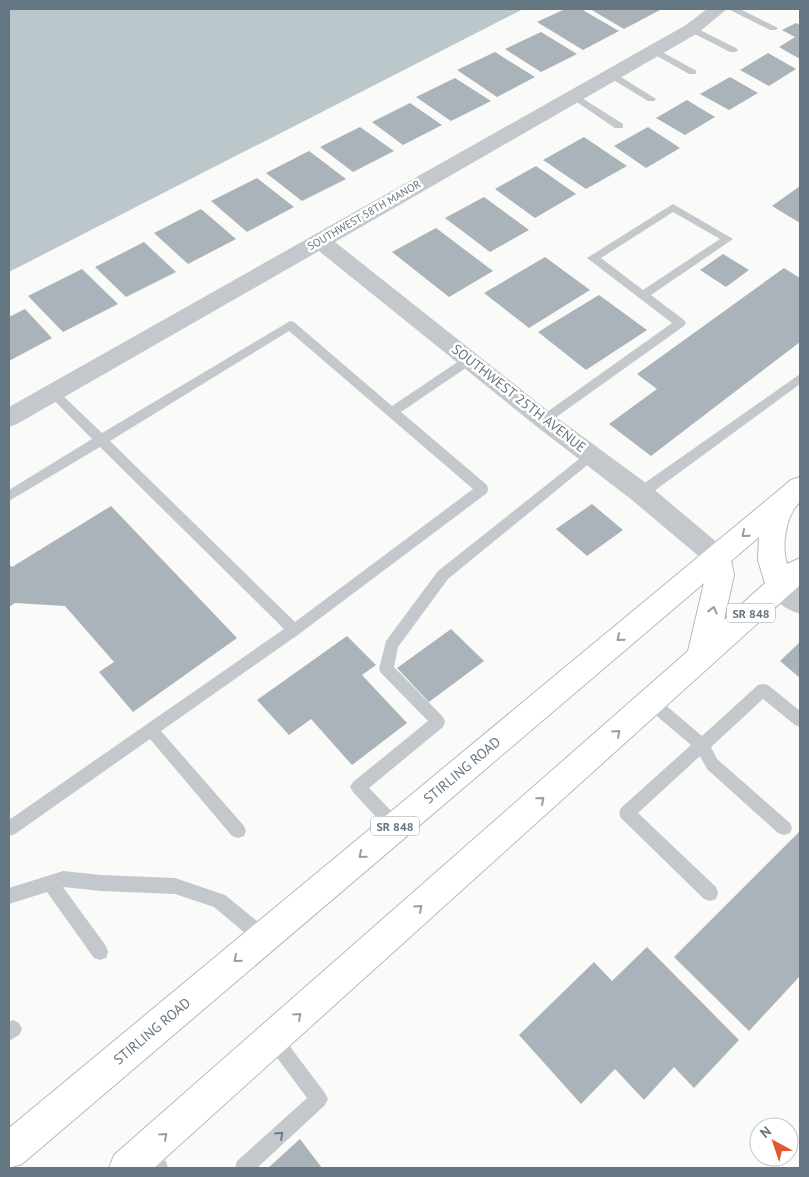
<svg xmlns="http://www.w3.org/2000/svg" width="809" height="1177" viewBox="0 0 809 1177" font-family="'PT Sans',sans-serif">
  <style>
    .water { fill: #bbc7cb }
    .building { fill: #aab3b9 }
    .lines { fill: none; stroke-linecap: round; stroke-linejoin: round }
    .primary-casing { stroke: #b5babe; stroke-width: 2 }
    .lane { fill: #c3c8cc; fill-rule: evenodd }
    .street { fill: #c3c8cc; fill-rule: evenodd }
    .primary { fill: #fff; fill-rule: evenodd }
    .oneway { stroke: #939fa8 }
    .oneway2 { stroke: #6a7a87 }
    .labels { text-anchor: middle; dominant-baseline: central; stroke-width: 5; stroke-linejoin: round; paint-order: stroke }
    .far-street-label { font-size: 11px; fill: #657683; stroke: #fff }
    .shield { fill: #fff; stroke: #939fa8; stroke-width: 1 }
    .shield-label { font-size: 12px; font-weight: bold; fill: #657683 }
    .street-label { font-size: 14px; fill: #657683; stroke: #fff }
  </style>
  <rect width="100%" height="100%" fill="#fafaf8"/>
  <!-- water -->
  <path class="water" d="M9,9H523L9,272Z"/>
  <!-- building -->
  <g class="building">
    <path d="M565,9H581L619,31L583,50L537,22Z"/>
    <path d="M590,9H658L660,10L624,29Z"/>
    <path d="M796,23L800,25V59L779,47L795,37L782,30Z"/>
    <path d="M541,32L577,54L541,72L505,49Z"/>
    <path d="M495,52L535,77L497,97L457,70Z"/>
    <path d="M768,53L796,69L769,86L740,70Z"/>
    <path d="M730,77L758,93L729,110L700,94Z"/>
    <path d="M455,78L491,101L451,121L416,97Z"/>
    <path d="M687,100L715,117L685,135L656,118Z"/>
    <path d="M410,103L442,125L403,145L372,122Z"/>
    <path d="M360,127L394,151L353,172L320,147Z"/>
    <path d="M648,127L680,148L646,168L614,146Z"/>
    <path d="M584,137L627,166L586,189L543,160Z"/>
    <path d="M309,151L346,179L302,201L266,173Z"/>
    <path d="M536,166L576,194L535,218L495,189Z"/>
    <path d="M257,178L294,207L247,232L211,201Z"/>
    <path d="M800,186V223L772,206Z"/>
    <path d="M484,197L529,230L490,252L445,218Z"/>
    <path d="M201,209L236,239L188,264L154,233Z"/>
    <path d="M436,228L493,271L449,297L392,252Z"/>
    <path d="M144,242L176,272L126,297L95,267Z"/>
    <path d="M723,254L749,270L726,287L700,270Z"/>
    <path d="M545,257L590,290L529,328L484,293Z"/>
    <path d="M784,268L800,278V342L651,456L609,424L657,389L637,374Z"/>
    <path d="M82,269L118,304L63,332L28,296Z"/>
    <path d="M599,295L647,330L586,370L538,332Z"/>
    <path d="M25,309L52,338L9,361V317Z"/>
    <path d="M592,504L623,530L587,556L556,529Z"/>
    <path d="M111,506L237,638L133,712L99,672L114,662L65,606L15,603L9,607V564L12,567Z"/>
    <path d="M451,629L484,661L429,702L397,668Z"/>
    <path d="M347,636L376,665L362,675L407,723L352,765L311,719L289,735L257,700Z"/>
    <path d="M800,642V678L780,661Z"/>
    <path d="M800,831V976L749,1031L674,957Z"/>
    <path d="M647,947L739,1040L694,1088L674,1067L644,1100L615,1069L581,1104L519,1035L594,962L612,981Z"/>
    <path d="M300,1139L322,1168H268Z"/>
  </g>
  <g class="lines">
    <!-- primary casing -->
    <g class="primary-casing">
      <path id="primary" d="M800,477V502C786,514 781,546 787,564L800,558V585L154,1168H109L114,1155L688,651L704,583L22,1164L9,1168V1128L773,495L791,480ZM759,537L758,560L765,583L724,620L734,575L731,561Z"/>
    </g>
    <!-- lane -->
    <g class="lane">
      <path d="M728,9H740L778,28L776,30H770Z"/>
      <path d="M692,26L736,48L738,50L736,52H730L689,31L687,29Z"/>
      <path d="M653,47L695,70L697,72L695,74H689L650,52V48Z"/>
      <path d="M610,71L613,72L656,99L654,101H648L607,76V72Z"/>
      <path d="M574,93L623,124V128H615L571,98L569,96Z"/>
      <path d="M673,204L733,239L651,295L684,320L686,323L684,326L548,423H540L538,420L540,417L672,323L587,258ZM673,212L720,239L643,290L601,258Z"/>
      <path d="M290,321L294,322L392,406L465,357H473L475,360L473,363L401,412L487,485L488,489L487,493L299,634L161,731L244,826L246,831L244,836L238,838L232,836L150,739L15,834L9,836V820L284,629L100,447L9,501V490L92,439L47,393L49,390H57L102,433ZM289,331L473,489L295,622L110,441Z"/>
      <path d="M800,374V384L646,497H636L635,493L636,489Z"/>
      <path d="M592,450L596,452L598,455L596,458L448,579L398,647L394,667L443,717L445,722L443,727L369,788L401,821L403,826L401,831L395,833L389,831L353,792L350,787L353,782L428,721L381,673L379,669L386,641L438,571L588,452Z"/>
      <path d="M763,684L768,685L800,711V727L795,725L763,699L711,747L717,759L790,823L792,828L790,833L784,835L778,833L707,769L700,756L638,813L716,887L718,893L716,899L710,901L704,899L621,818L619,813L621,808L691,745L646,707L644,702L646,697L651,696L656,697L702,736L758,685Z"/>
      <path d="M63,871L101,875L175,878L225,895L269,931L271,937L269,943L263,945L257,943L214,907L175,894L101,891L63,887L106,946L108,952L106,958L100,960L94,958L47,892L9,904V888Z"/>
      <path d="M13,1020L19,1023L22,1029L19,1035L9,1041V1022Z"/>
      <path d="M273,1029L279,1032L325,1093L328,1099L325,1105L257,1168H235L237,1161L307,1098L267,1044L264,1038L267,1032Z"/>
      <path d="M138,1154L166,1161L168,1168H131L129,1163L131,1156Z"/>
    </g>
    <!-- street -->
    <g class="street">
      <path d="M707,9H727L698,33L335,242L552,414L650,486L726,550L730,557L726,564L717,567L708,564L632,500L536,426L319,251L17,424L9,427V407L686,25Z"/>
      <path d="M780,577L789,580L800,588V614C787,610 773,601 767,588L771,580Z"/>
    </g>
    <!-- primary -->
    <use href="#primary" class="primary"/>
  </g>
  <!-- one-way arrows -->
  <defs><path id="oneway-chevron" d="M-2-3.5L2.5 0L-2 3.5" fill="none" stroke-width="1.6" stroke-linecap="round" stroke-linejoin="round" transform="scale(1.25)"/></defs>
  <g class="oneway">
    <use href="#oneway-chevron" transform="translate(745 534) rotate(140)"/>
    <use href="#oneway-chevron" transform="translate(713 610) rotate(-76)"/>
    <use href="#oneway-chevron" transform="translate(620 638) rotate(140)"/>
    <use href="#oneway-chevron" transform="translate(617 733) rotate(-42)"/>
    <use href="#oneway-chevron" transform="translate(541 800) rotate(-41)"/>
    <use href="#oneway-chevron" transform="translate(362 855) rotate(140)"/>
    <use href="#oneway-chevron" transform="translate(419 908) rotate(-42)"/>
    <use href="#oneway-chevron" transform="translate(237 959) rotate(140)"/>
    <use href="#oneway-chevron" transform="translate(298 1016) rotate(-42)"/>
    <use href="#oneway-chevron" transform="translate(164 1136) rotate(-42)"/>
  </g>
  <use class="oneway2" href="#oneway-chevron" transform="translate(280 1135) rotate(-43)"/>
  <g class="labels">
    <!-- far-street labels -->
    <g class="far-street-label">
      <text transform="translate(364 215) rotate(-30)">SOUTHWEST 58TH MANOR</text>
    </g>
    <!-- shield labels -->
    <g class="shield">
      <rect x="727" y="603.5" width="48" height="19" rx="4"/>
      <rect x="371" y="816.5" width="48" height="19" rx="4"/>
    </g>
    <g class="shield-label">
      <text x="751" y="613">SR 848</text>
      <text x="395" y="826">SR 848</text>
    </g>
    <!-- street labels -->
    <g class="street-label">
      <text transform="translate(519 398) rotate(38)">SOUTHWEST 25TH AVENUE</text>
      <text transform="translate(462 770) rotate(-40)">STIRLING ROAD</text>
      <text transform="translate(152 1031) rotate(-40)">STIRLING ROAD</text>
    </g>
  </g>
  <!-- border -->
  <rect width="809" height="1177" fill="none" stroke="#657683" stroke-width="20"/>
  <!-- north arrow -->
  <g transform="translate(774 1142) rotate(320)"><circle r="24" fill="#ffffff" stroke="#c1c8cd"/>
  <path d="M0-4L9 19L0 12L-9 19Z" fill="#e4572e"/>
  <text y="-8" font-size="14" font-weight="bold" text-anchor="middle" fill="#657683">N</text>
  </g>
</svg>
